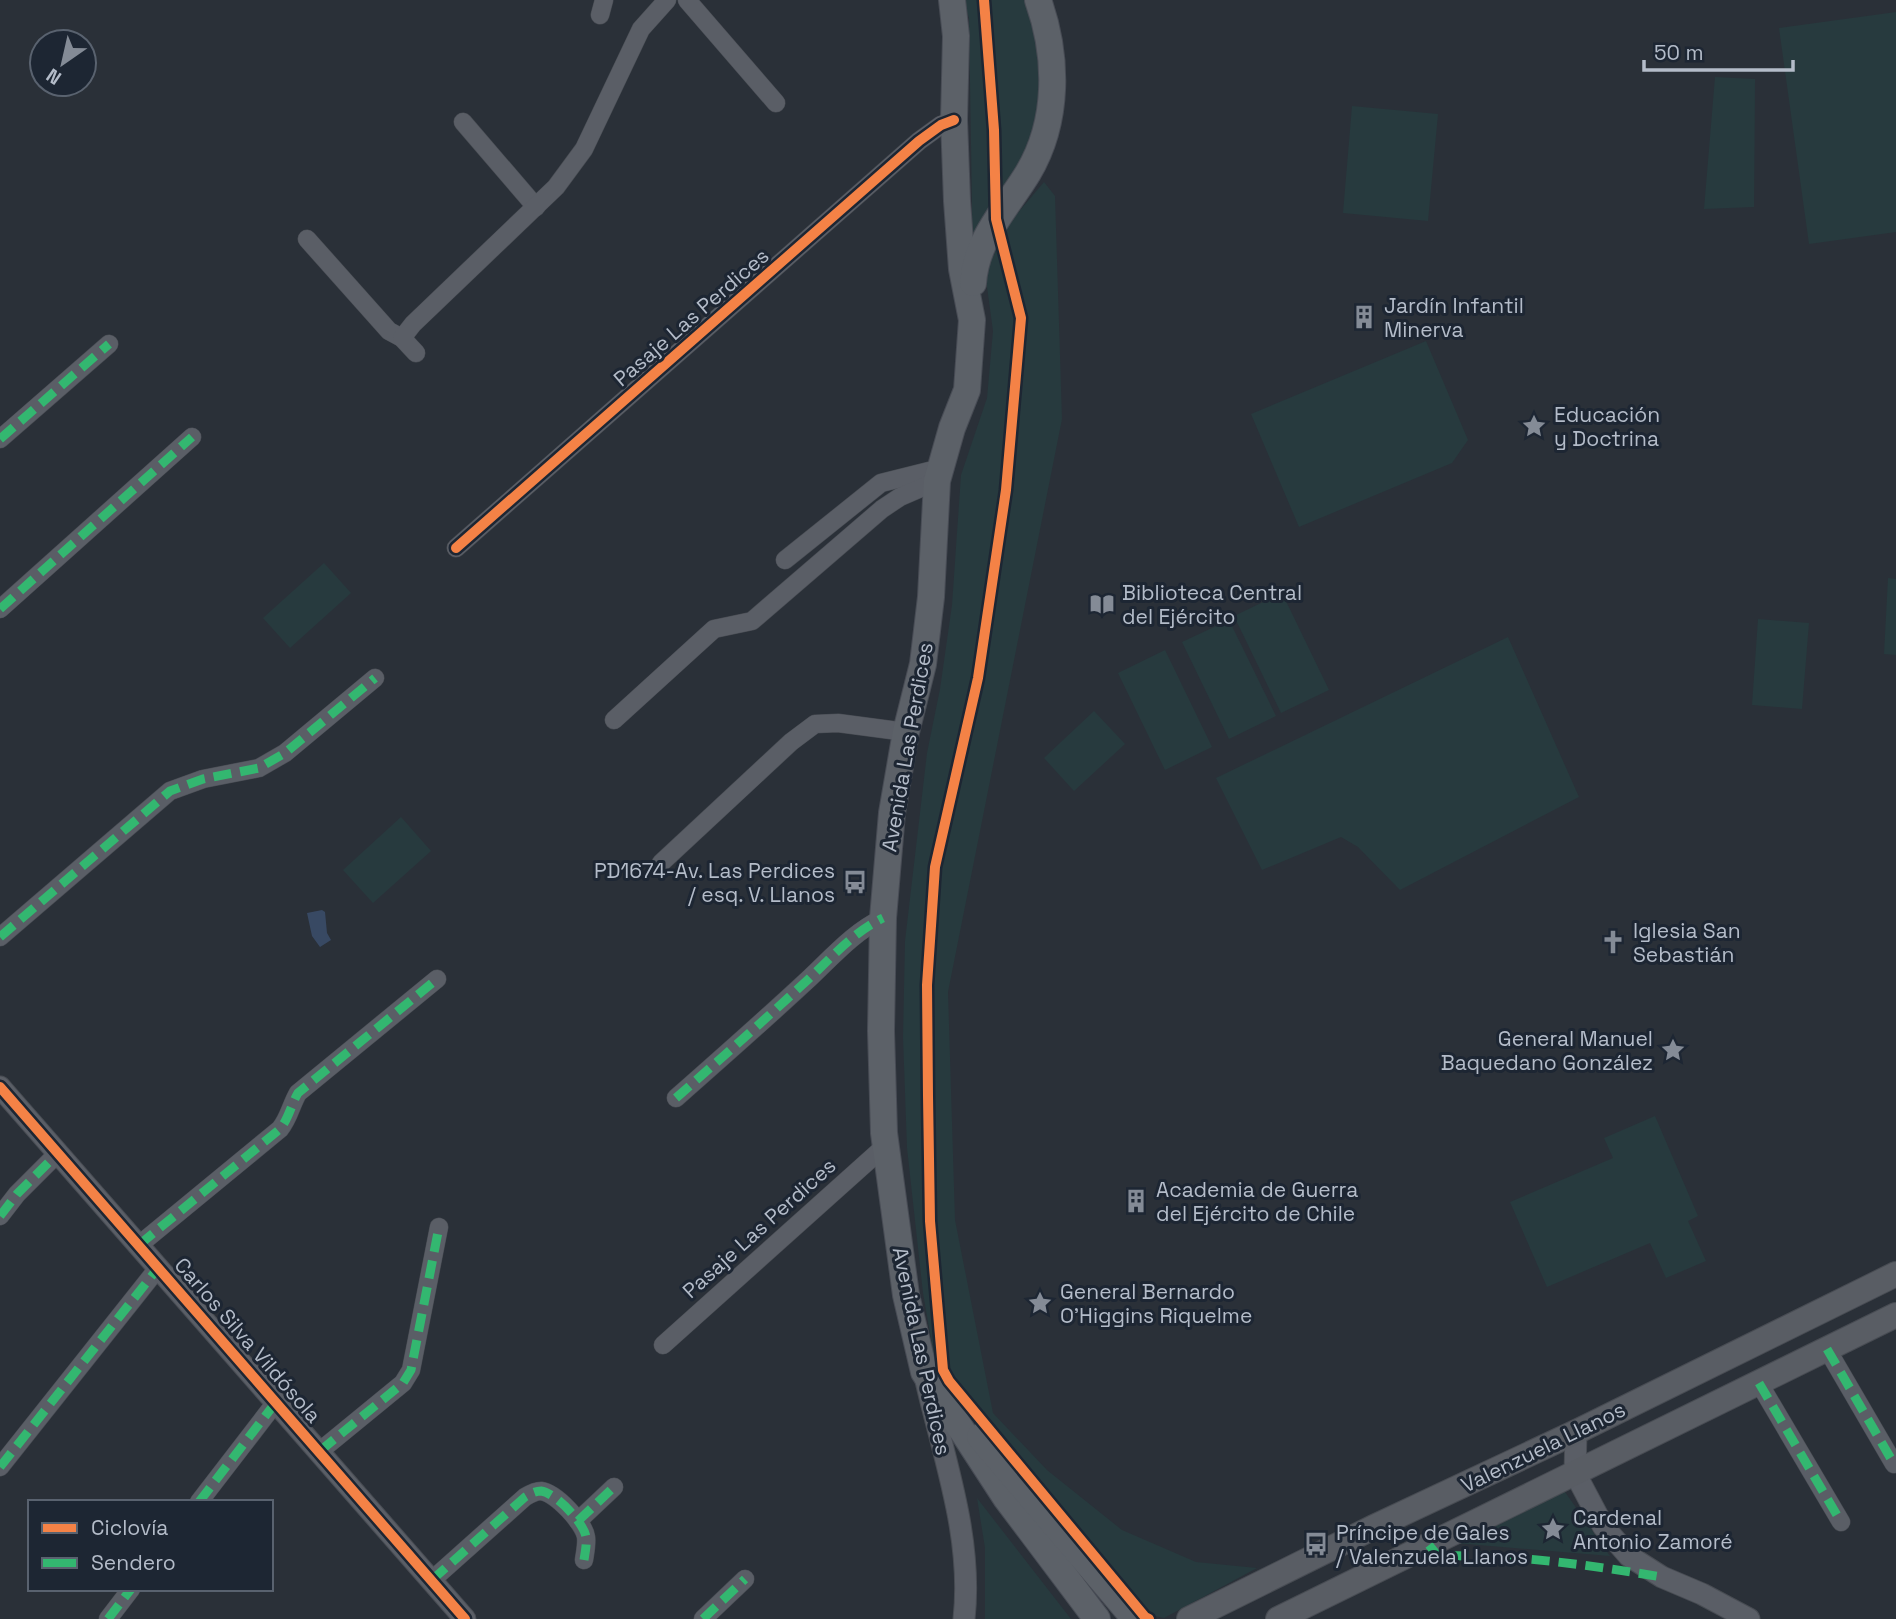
<svg xmlns="http://www.w3.org/2000/svg" width="1896" height="1619" viewBox="0 0 1896 1619" font-family="'Space Grotesk',sans-serif">
  <style>
    .green { fill: #273a3e }
    .water { fill: #384963 }
    .lines { fill: none; stroke-linecap: round; stroke-linejoin: round }
    .minor-casing { stroke: #484c53; stroke-width: 19 }
    .tertiary-casing { stroke: #484c53; stroke-width: 23 }
    .secondary-casing { stroke: #484c53; stroke-width: 26 }
    .primary-casing { stroke: #484c55; stroke-width: 28 }
    .minor { stroke: #5a5e66; stroke-width: 18 }
    .tertiary { stroke: #5a5e66; stroke-width: 21 }
    .secondary { stroke: #595d64; stroke-width: 24 }
    .primary { stroke: #5c6168; stroke-width: 26 }
    .quiet { stroke: #33b770; stroke-width: 9; stroke-dasharray: 18 9; stroke-linecap: butt }
    .cycleway-casing { stroke: #1d2633; stroke-width: 15 }
    .cycleway { stroke: #f48246; stroke-width: 10 }
    .labels { text-anchor: middle; dominant-baseline: central; stroke-width: 6; stroke-linejoin: round; paint-order: stroke }
    .poi-label { font-size: 21px; fill: #b4bcc9; stroke: #1d2633; text-anchor: start }
    .street-label { font-size: 21px; fill: #b4bcc9; stroke: #1d2633 }
  </style>
  <rect width="100%" height="100%" fill="#2a3038"/>
  <!-- green -->
  <g class="green">
    <path d="M963,0H1036L1044,119L969,295L972,207L969,18Z"/>
    <path d="M1896,12V232L1809,244L1779,28Z"/>
    <path d="M1715,77L1755,79L1754,207L1704,209Z"/>
    <path d="M1352,106L1438,114L1428,221L1343,213Z"/>
    <path d="M1044,182L1055,196L1062,419L948,992L955,1220L993,1413L1047,1470L1122,1530L1196,1562L1257,1568L1164,1618L1151,1615L955,1377L934,1356L923,1293L907,1148L903,1037L905,941L927,753L940,689L952,605L961,475L987,398L993,331L985,272L1011,221Z"/>
    <path d="M1426,341L1468,440L1452,463L1299,527L1251,414Z"/>
    <path d="M324,563L351,593L290,648L263,618Z"/>
    <path d="M1888,578L1896,579V655L1884,654Z"/>
    <path d="M1282,593L1329,690L1281,713L1234,616Z"/>
    <path d="M1758,619L1809,623L1802,709L1752,705Z"/>
    <path d="M1229,620L1276,716L1229,739L1182,642Z"/>
    <path d="M1508,637L1579,797L1400,890L1358,847L1341,837L1262,870L1216,778Z"/>
    <path d="M1165,650L1212,747L1165,770L1118,673Z"/>
    <path d="M1094,711L1125,744L1074,791L1044,758Z"/>
    <path d="M401,817L431,851L373,903L343,870Z"/>
    <path d="M1655,1116L1698,1216L1688,1221L1706,1261L1666,1278L1650,1243L1547,1287L1510,1202L1613,1158L1604,1138Z"/>
    <path d="M1558,1482L1610,1556L1443,1542Z"/>
    <path d="M977,1498L1071,1619H985V1548Z"/>
  </g>
  <!-- water -->
  <path class="water" d="M322,910L325,912L327,933L331,940L320,947L312,936L307,913Z"/>
  <g class="lines">
    <!-- minor casing -->
    <g class="minor-casing">
      <g id="minor">
        <path d="M687,0L776,103"/>
        <path d="M600,15L604,0"/>
        <path d="M463,122L536,207"/>
        <path d="M307,239L389,331L402,338"/>
        <path d="M416,353L402,338L413,324L556,187L584,149L641,29L667,0"/>
        <path d="M0,439L109,344"/>
        <path d="M456,548L919,141L941,125L954,120"/>
        <path d="M785,560L881,483L941,468"/>
        <path d="M0,609L192,437"/>
        <path d="M614,720L714,629L752,621L882,509L900,497L937,481"/>
        <path d="M661,863L791,742L815,724L838,723L906,732"/>
        <path d="M0,937L170,791L203,779L259,768L285,753L375,678"/>
        <path d="M676,1098C718,1061 760,1024 801,986C828,962 851,933 883,918"/>
        <path d="M0,1216L17,1194L58,1153"/>
        <path d="M139,1245L280,1129C289,1118 291,1105 298,1093L437,979"/>
        <path d="M663,1345L885,1146"/>
        <path d="M1827,1349L1894,1464"/>
        <path d="M1759,1383L1841,1522"/>
        <path d="M320,1451L403,1383L411,1370L439,1227"/>
        <path d="M0,1467L158,1268"/>
        <path d="M199,1502L276,1402"/>
        <path d="M578,1521L614,1487"/>
        <path d="M432,1580L525,1497C530,1494 535,1491 541,1491C556,1493 584,1523 586,1537C587,1544 585,1553 584,1560"/>
        <path d="M108,1619L131,1589"/>
        <path d="M703,1619L745,1579"/>
      </g>
    </g>
    <!-- tertiary casing -->
    <g class="tertiary-casing">
      <g id="tertiary">
        <path d="M0,1087L465,1619"/>
        <path d="M926,1381C944,1459 973,1538 964,1619"/>
        <path d="M1576,1432L1575,1473L1603,1526L1629,1556L1662,1577L1702,1594L1749,1619"/>
      </g>
    </g>
    <!-- secondary casing -->
    <g class="secondary-casing">
      <g id="secondary">
        <path d="M1189,1619L1374,1527L1576,1432L1896,1274"/>
        <path d="M1278,1619L1896,1315"/>
      </g>
    </g>
    <!-- primary casing -->
    <g class="primary-casing">
      <g id="primary">
        <path d="M952,0L956,36L954,120L957,201L962,269L972,320L967,390L952,428L937,481L931,597L923,664L906,732L892,813L883,918L881,1031L884,1133L906,1295L924,1372L1006,1498L1097,1619"/>
        <path d="M973,283C976,239 1006,209 1028,173C1059,121 1058,56 1038,0"/>
        <path d="M980,1437L1135,1619"/>
      </g>
    </g>
    <!-- minor -->
    <use href="#minor" class="minor"/>
    <!-- tertiary -->
    <use href="#tertiary" class="tertiary"/>
    <!-- secondary -->
    <use href="#secondary" class="secondary"/>
    <!-- primary -->
    <use href="#primary" class="primary"/>
    <!-- quiet -->
    <g class="quiet">
      <path d="M0,439L109,344"/>
      <path d="M0,609L192,437"/>
      <path d="M0,937L170,791L203,779L259,768L285,753L375,678"/>
      <path d="M676,1098C718,1061 760,1024 801,986C828,962 851,933 883,918"/>
      <path d="M0,1216L17,1194L58,1153"/>
      <path d="M139,1245L280,1129C289,1118 291,1105 298,1093L437,979"/>
      <path d="M1827,1349L1894,1464"/>
      <path d="M1759,1383L1841,1522"/>
      <path d="M320,1451L403,1383L411,1370L439,1227"/>
      <path d="M0,1467L158,1268"/>
      <path d="M199,1502L276,1402"/>
      <path d="M578,1521L614,1487"/>
      <path d="M1429,1545L1438,1556C1513,1554 1589,1565 1662,1577"/>
      <path d="M432,1580L525,1497C530,1494 535,1491 541,1491C556,1493 584,1523 586,1537C587,1544 585,1553 584,1560"/>
      <path d="M108,1619L131,1589"/>
      <path d="M703,1619L745,1579"/>
    </g>
    <!-- cycleway casing -->
    <g class="cycleway-casing">
      <g id="cycleway">
        <path d="M984,0L994,130L996,219L1021,318L1006,490L978,678L935,867L927,985L928,1096L930,1221L943,1370L949,1381L1145,1617L1149,1619"/>
        <path d="M456,548L919,141L941,125L954,120"/>
        <path d="M0,1087L465,1619"/>
      </g>
    </g>
    <!-- cycleway -->
    <use href="#cycleway" class="cycleway"/>
  </g>
  <!-- icons -->
  <defs>
    <g id="building-bare" transform="scale(1.89)"><path d="M-4-6H4V6H1V3H-1V6H-4ZM-2.5-4.3h1.7v1.8h-1.7ZM.8-4.3h1.7v1.8H.8ZM-2.5-1h1.7V.8h-1.7ZM.8-1h1.7V.8H.8Z" fill="#848b96" stroke="#1d2633" stroke-width="2.5" paint-order="stroke"/></g>
    <g id="sight-bare" transform="scale(1.89)"><path d="M0-6L1.8-2.2L6-1.7L2.9 1.2L3.7 5.4L0 3.3L-3.7 5.4L-2.9 1.2L-6-1.7L-1.8-2.2Z" fill="#848b96" stroke="#1d2633" stroke-width="2.5" paint-order="stroke"/></g>
    <g id="library-bare" transform="scale(1.89)"><path d="M-6-4Q-3-5.5-.7-3.5V5Q-3 3-6 4ZM6-4Q3-5.5 .7-3.5V5Q3 3 6 4Z" fill="#848b96" stroke="#1d2633" stroke-width="2.5" paint-order="stroke"/></g>
    <g id="bus-bare" transform="scale(1.89)"><path d="M-5-6H5V4H4V6H2V4H-2V6H-4V4H-5ZM-3.5-4V0h7V-4ZM-3.5 1.2v1.5H-2V1.2ZM2 1.2v1.5H3.5V1.2Z" fill="#848b96" stroke="#1d2633" stroke-width="2.5" paint-order="stroke"/></g>
    <g id="church-bare" transform="scale(1.89)"><path d="M-1.2-6h2.4v3.5h3.3v2.4h-3.3V6h-2.4V-.1h-3.3v-2.4h3.3Z" fill="#848b96" stroke="#1d2633" stroke-width="2.5" paint-order="stroke"/></g>
  </defs>
  <g fill-rule="evenodd">
    <use href="#building-bare" x="1364" y="317"/>
    <use href="#sight-bare" x="1534" y="426"/>
    <use href="#library-bare" x="1102" y="604"/>
    <use href="#bus-bare" x="855" y="882"/>
    <use href="#church-bare" x="1613" y="942"/>
    <use href="#sight-bare" x="1673" y="1050"/>
    <use href="#building-bare" x="1136" y="1201"/>
    <use href="#sight-bare" x="1040" y="1303"/>
    <use href="#sight-bare" x="1553" y="1529"/>
    <use href="#bus-bare" x="1316" y="1544"/>
  </g>
  <g class="labels">
    <!-- poi labels -->
    <g class="poi-label">
      <text x="1384" y="305">Jardín Infantil<tspan x="1384" dy="24">Minerva</tspan></text>
      <text x="1554" y="414">Educación<tspan x="1554" dy="24">y Doctrina</tspan></text>
      <text x="1122" y="592">Biblioteca Central<tspan x="1122" dy="24">del Ejército</tspan></text>
      <text x="835" y="870" text-anchor="end">PD1674-Av. Las Perdices<tspan x="835" dy="24">/ esq. V. Llanos</tspan></text>
      <text x="1633" y="930">Iglesia San<tspan x="1633" dy="24">Sebastián</tspan></text>
      <text x="1653" y="1038" text-anchor="end">General Manuel<tspan x="1653" dy="24">Baquedano González</tspan></text>
      <text x="1156" y="1189">Academia de Guerra<tspan x="1156" dy="24">del Ejército de Chile</tspan></text>
      <text x="1060" y="1291">General Bernardo<tspan x="1060" dy="24">O’Higgins Riquelme</tspan></text>
      <text x="1573" y="1517">Cardenal<tspan x="1573" dy="24">Antonio Zamoré</tspan></text>
      <text x="1336" y="1532">Príncipe de Gales<tspan x="1336" dy="24">/ Valenzuela Llanos</tspan></text>
    </g>
    <!-- street labels -->
    <g class="street-label">
      <text transform="translate(691 317) rotate(-41)">Pasaje Las Perdices</text>
      <text transform="translate(907 747) rotate(-80)">Avenida Las Perdices</text>
      <text transform="translate(759 1228) rotate(-42)">Pasaje Las Perdices</text>
      <text transform="translate(248 1340) rotate(49)">Carlos Silva Vildósola</text>
      <text transform="translate(922 1351) rotate(78)">Avenida Las Perdices</text>
      <text transform="translate(1543 1447) rotate(-26)">Valenzuela Llanos</text>
    </g>
  </g>
  <!-- legend -->
  <rect x="28" y="1500" width="245" height="91" fill="#1d2633" stroke="#59626f" stroke-width="2"/>
  <rect x="42" y="1523" width="35" height="10" fill="#f48246" stroke="#59626f" stroke-width="2"/>
  <text x="91" y="1535" font-size="21" fill="#b4bcc9">Ciclovía</text>
  <rect x="42" y="1558" width="35" height="10" fill="#33b770" stroke="#59626f" stroke-width="2"/>
  <text x="91" y="1570" font-size="21" fill="#b4bcc9">Sendero</text>
  <!-- north arrow -->
  <g transform="translate(63 63) rotate(214)"><circle r="33" fill="#1d2633" stroke="#59626f" stroke-width="2"/>
  <path d="M0-5L12 26L0 18L-12 26Z" fill="#848b96"/>
  <text y="-10" font-size="19" font-weight="bold" text-anchor="middle" fill="#b4bcc9">N</text>
  </g>
  <!-- scale -->
  <path d="M1644 60v10h149v-10" fill="none" stroke="#b4bcc9" stroke-width="3.5"/>
  <text x="1654" y="60" font-size="21" fill="#b4bcc9" stroke="#1d2633" stroke-width="5" paint-order="stroke">50 m</text>
</svg>
